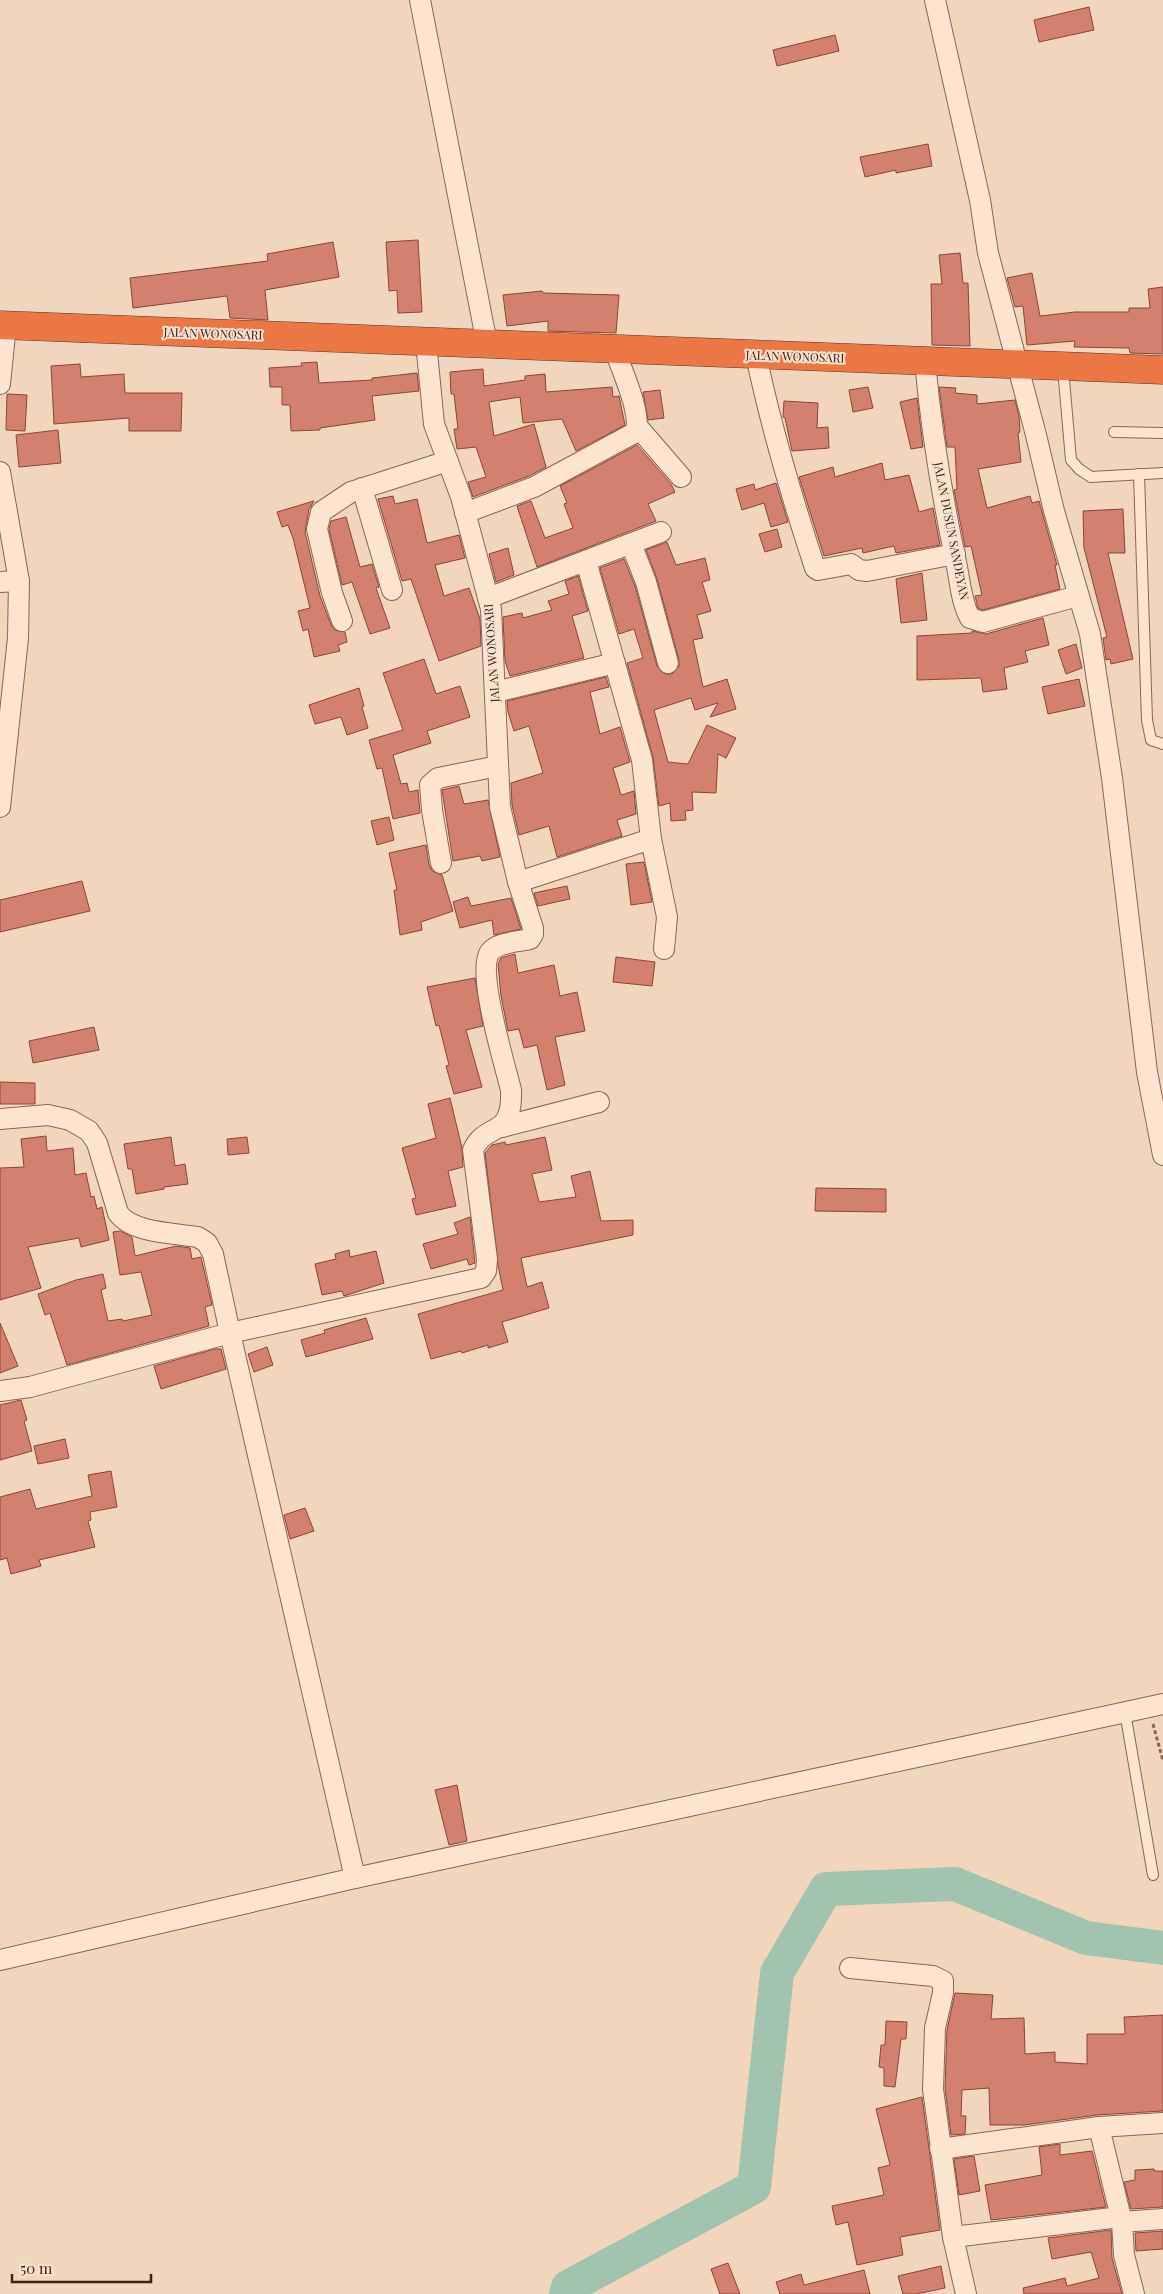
<svg xmlns="http://www.w3.org/2000/svg" width="1163" height="2294" viewBox="0 0 1163 2294" font-family="'Playfair Display',serif">
  <style>
    .lines { fill: none; stroke-linecap: round; stroke-linejoin: round }
    .river { stroke: #a1c3b0; stroke-width: 34 }
    .building { fill: #d4806f; stroke: #8d4438 }
    .lane-casing { stroke: #8c6454; stroke-width: 12 }
    .street-casing { stroke: #8c6454; stroke-width: 22 }
    .highway-casing { stroke: #593429; stroke-width: 29 }
    .path { stroke: #8c6454; stroke-width: 3; stroke-dasharray: 4 2.5; stroke-linecap: butt }
    .lane { stroke: #fce4d1; stroke-width: 10 }
    .street { stroke: #fce4d1; stroke-width: 20 }
    .highway { stroke: #eb7844; stroke-width: 28 }
    .labels { text-anchor: middle; dominant-baseline: central; stroke-width: 4; stroke-linejoin: round; paint-order: stroke }
    .street-label { font-size: 12px; fill: #39221b; stroke: #f9e1cd }
  </style>
  <rect width="100%" height="100%" fill="#f2d5bd"/>
  <g class="lines">
    <!-- river -->
    <path class="river" d="M566,2294L568,2287L754,2187L777,1973L826,1889L955,1884L1086,1938L1163,1948"/>
  </g>
  <!-- building -->
  <g class="building">
    <path d="M1089,7L1094,30L1039,42L1034,20Z"/>
    <path d="M835,35L839,51L777,66L773,50Z"/>
    <path d="M928,144L932,166L896,173V170L865,177L860,157Z"/>
    <path d="M418,240L422,312L398,313L397,290L389,291L386,242Z"/>
    <path d="M333,242L339,277L265,290L268,320L230,318L227,296L133,308L130,278L268,261L267,254Z"/>
    <path d="M960,253L963,283H968L970,346L932,345L931,284H942L939,255Z"/>
    <path d="M1032,273L1040,316L1075,312H1129V308H1150L1148,289L1163,287V354L1130,353L1129,348L1074,347L1075,341L1027,345L1023,306L1015,307L1007,278Z"/>
    <path d="M542,291L543,293L619,295L616,333L548,331V321L507,326L503,295Z"/>
    <path d="M317,362L319,383L372,380V378L417,373L419,391L372,396L375,420L320,428V430L291,431L290,405H282V387H270L269,368L302,366L301,363Z"/>
    <path d="M80,364L81,377L124,374L125,393H182L181,431H129V418L54,424L51,366Z"/>
    <path d="M483,369L484,386L525,380V376L545,374L546,392L612,387L613,397L619,396L625,425L576,451L562,419L523,423L520,397L489,402L494,436L534,424L546,467L529,476L473,497L468,482L486,477L476,447L457,449L454,429H458L454,394H451L450,372Z"/>
    <path d="M868,387L873,408L853,412L849,390Z"/>
    <path d="M939,387L956,388L955,393L977,395V404L1015,400L1019,416L1020,432L1018,433L1021,462L978,469L987,508L1030,496L1032,503L1039,501L1057,565H1055L1060,589L983,610L978,608L975,596L982,595L971,546L965,547L954,490L957,489L955,447H947Z"/>
    <path d="M660,390L664,418L648,420L643,392Z"/>
    <path d="M7,394L27,395L25,431L6,430Z"/>
    <path d="M917,398L923,447L911,449L900,402Z"/>
    <path d="M784,401L818,403L817,428L828,427L829,448L792,451L785,418L783,417Z"/>
    <path d="M58,430L61,463L19,467L16,435Z"/>
    <path d="M637,445L671,484L675,492L648,504L656,521L537,567L517,506L531,501L545,538L573,528L564,504L567,503L560,486Z"/>
    <path d="M882,463L885,480L909,475L919,512L933,508L940,545L896,553L894,546L863,553L862,548L824,556L799,477L833,467L835,477Z"/>
    <path d="M776,483L788,522L771,527L764,503L742,510L736,489L754,484L755,490Z"/>
    <path d="M393,496L395,504L417,499L427,543L459,535L465,558L435,565L444,596L469,588L480,619L481,646L439,661L411,579L402,581L378,499Z"/>
    <path d="M314,501L309,509L305,532L320,596L331,625L335,630L345,632L347,642L338,645L340,651L314,657L308,629L303,631L298,611L310,608L293,538L288,525L282,527L277,512Z"/>
    <path d="M1123,509L1125,553H1108L1133,659L1111,664L1110,659L1106,660L1103,638L1107,637L1084,548L1083,511Z"/>
    <path d="M346,517L360,567L372,564L379,587L376,588L390,628L370,634L352,582L342,585L329,529L331,521Z"/>
    <path d="M777,529L782,547L765,552L759,534Z"/>
    <path d="M667,542L676,565L705,558L710,580L702,582L711,611L697,615L703,638L693,640L703,687L727,679L736,709L710,717L718,703L695,710L691,698L654,710L668,762L688,764L707,725L736,738L726,758L718,754L716,793L692,792L693,810L685,811L686,820L671,821L670,803L659,806L653,757L627,663L643,658L634,629L619,634L600,568L624,559L635,586L657,666L665,674H672L679,666V660L657,579L646,550Z"/>
    <path d="M508,548L514,575L496,582L489,554Z"/>
    <path d="M922,573L927,620L901,623L896,579Z"/>
    <path d="M578,576L588,611L572,616L584,658L510,676L505,661L503,617L522,613L523,618L552,610L548,601L569,594L565,581Z"/>
    <path d="M1043,618L1049,645L1025,651L1028,662L1004,668L1007,689L983,692L981,678L917,680V636L972,633V631L986,634Z"/>
    <path d="M1076,644L1082,668L1066,674L1058,650Z"/>
    <path d="M424,659L436,694L460,686L470,717L427,731L431,743L393,755L401,784L407,783L409,792L418,790L420,813L393,819L382,768L377,769L369,740L403,730L383,673Z"/>
    <path d="M606,677L609,687L590,692L600,734L620,727L630,762L613,768L621,795L634,791L636,814L617,820L622,836L557,857L549,826L519,835L512,805L511,783L543,773L529,726L514,731L508,712L507,701Z"/>
    <path d="M1079,679L1085,706L1048,714L1042,687Z"/>
    <path d="M359,688L364,706L362,707L368,728L347,735L341,717L315,724L309,705Z"/>
    <path d="M459,786L464,804L488,800L500,857L482,861L480,856L453,861L442,790Z"/>
    <path d="M389,817L394,840L377,845L371,821Z"/>
    <path d="M426,845L429,865L432,871L442,875L453,911L421,922L422,930L400,935L394,890H397L389,853Z"/>
    <path d="M644,862L652,902L631,905L626,864Z"/>
    <path d="M82,881L90,911L0,932V900Z"/>
    <path d="M567,886L570,899L538,906L534,893Z"/>
    <path d="M468,897L471,906L511,898L521,929L494,935L492,920L460,928L453,902Z"/>
    <path d="M515,954L518,973L554,965L560,996L577,992L585,1031L555,1037L565,1085L547,1090L537,1045L524,1048L519,1029L508,1031L501,996L498,964L501,958Z"/>
    <path d="M616,957L655,962L652,986L613,982Z"/>
    <path d="M475,978L483,1026L466,1030L482,1087L454,1094L446,1066L449,1065L439,1025L436,1026L427,987Z"/>
    <path d="M94,1027L99,1050L33,1063L29,1041Z"/>
    <path d="M0,1082L35,1083V1104H0Z"/>
    <path d="M450,1098L462,1148L463,1167L448,1171L456,1206L416,1215L412,1199L416,1198L402,1148L436,1138L428,1104Z"/>
    <path d="M46,1136L47,1151L73,1148L75,1175L86,1173L91,1197L94,1196L97,1209L102,1207L109,1240L81,1247L79,1238L28,1247L41,1288L0,1300V1168L24,1167L21,1139Z"/>
    <path d="M171,1137L175,1166L185,1164L188,1184L164,1187V1189L136,1194L132,1169H128L124,1144Z"/>
    <path d="M247,1137L249,1153L228,1155L227,1139Z"/>
    <path d="M545,1137L552,1170L532,1174L539,1202L576,1197L571,1176L590,1171L601,1221L633,1220V1235L521,1258L527,1287L542,1282L549,1308L502,1322L508,1342L488,1348V1345L462,1353L461,1351L431,1359L418,1314L503,1290L498,1265L485,1153L492,1145L505,1142L506,1145Z"/>
    <path d="M816,1188L886,1189V1212L815,1211Z"/>
    <path d="M470,1217L475,1263L469,1265L467,1259L431,1269L423,1244L458,1234L454,1223Z"/>
    <path d="M120,1231L132,1237L135,1256L176,1246L190,1248L192,1259L201,1257L212,1305L205,1307L209,1326L67,1365L50,1313L45,1315L38,1294L76,1280L103,1274L106,1288L101,1290L108,1321L122,1319L123,1321L152,1315L141,1272L120,1275L113,1232Z"/>
    <path d="M349,1250L350,1257L376,1251L384,1283L344,1296L342,1291L322,1295L315,1264L336,1259L335,1254Z"/>
    <path d="M366,1318L373,1339L306,1357L301,1340L325,1333L324,1330Z"/>
    <path d="M0,1323L18,1366L0,1373Z"/>
    <path d="M267,1347L273,1365L254,1372L248,1354Z"/>
    <path d="M215,1349H221L226,1369L161,1389L154,1366Z"/>
    <path d="M21,1400L27,1420L24,1421L32,1451L0,1460V1405Z"/>
    <path d="M65,1439L69,1458L38,1464L34,1446Z"/>
    <path d="M111,1471L117,1507L90,1512L91,1520L88,1521L95,1547L39,1560L41,1566L11,1574L7,1558L0,1560V1497L30,1489L36,1509L92,1496L88,1475Z"/>
    <path d="M305,1508L314,1531L290,1539L284,1515Z"/>
    <path d="M457,1785L467,1841L449,1845L435,1790Z"/>
    <path d="M955,1993L993,1995L991,2019L1024,2018L1025,2054L1055,2052V2062L1087,2064V2034H1125L1124,2017L1163,2015V2111L1097,2115L1024,2125H990L989,2088L962,2090L961,2116H966L965,2134L951,2135L945,2088L947,2030Z"/>
    <path d="M886,2021L907,2022L906,2039H901L895,2087L884,2086V2068L879,2067L881,2045H885Z"/>
    <path d="M922,2097L940,2230L900,2237L903,2255L857,2265L848,2222L836,2225L832,2206L884,2195L878,2168L890,2165L876,2109Z"/>
    <path d="M1060,2144V2155L1092,2151L1106,2207L991,2220L985,2185L1042,2175L1039,2147Z"/>
    <path d="M974,2156L980,2191L959,2195L954,2159Z"/>
    <path d="M1154,2169V2171H1163V2207L1131,2209L1124,2182L1135,2180V2170Z"/>
    <path d="M1111,2230L1112,2258L1122,2294H1024L1023,2288L1065,2278L1067,2286L1099,2278L1091,2252L1052,2259L1048,2238Z"/>
    <path d="M1163,2231V2249L1136,2251L1135,2233Z"/>
    <path d="M728,2263L740,2294H720L711,2269Z"/>
    <path d="M941,2266L945,2288L916,2294H903L898,2276Z"/>
    <path d="M864,2270L870,2294H780L776,2282L801,2274L804,2285Z"/>
  </g>
  <g class="lines">
    <!-- lane casing -->
    <g class="lane-casing">
      <g id="lane">
        <path d="M1063,368L1071,460L1079,469L1091,477L1163,473"/>
        <path d="M1114,432L1163,433"/>
        <path d="M1139,474L1147,720L1151,740L1163,744"/>
        <path d="M1125,1712L1153,1875"/>
      </g>
    </g>
    <!-- street casing -->
    <g class="street-casing">
      <g id="street">
        <path d="M420,0L487,344"/>
        <path d="M935,0L980,200L988,253L1036,435L1054,511L1090,634L1112,778L1147,1072L1163,1155"/>
        <path d="M756,355C771,427 792,498 815,568L818,570L851,564L859,570L867,571L955,554"/>
        <path d="M925,361C931,429 942,496 956,562C960,580 961,602 970,618L983,622L1078,596"/>
        <path d="M0,384L6,325"/>
        <path d="M637,426L681,477"/>
        <path d="M0,472L19,581L18,638L0,807"/>
        <path d="M362,488L392,590"/>
        <path d="M465,513L534,487L636,432C641,410 622,372 615,350"/>
        <path d="M631,544L646,582L668,663"/>
        <path d="M0,582L19,581"/>
        <path d="M488,598L661,532"/>
        <path d="M342,621L332,593L317,529L321,512L351,492L448,461"/>
        <path d="M495,692L615,663"/>
        <path d="M651,839L667,917L664,949"/>
        <path d="M441,863L432,810L430,785L438,778L498,766"/>
        <path d="M518,882L651,839L642,760L586,561"/>
        <path d="M0,1119L48,1115L70,1120L89,1131L97,1143L118,1213C132,1233 174,1233 198,1237L207,1243L213,1254L230,1333L481,1278L486,1271L487,1259L473,1150C486,1121 513,1140 511,1090C505,1065 476,971 490,952C498,942 518,942 530,939L533,934V928L518,882L500,807L491,609L461,497L434,424L426,342"/>
        <path d="M502,1127L599,1102"/>
        <path d="M0,1391L30,1387L230,1333L355,1878"/>
        <path d="M0,1960L355,1878L1163,1704"/>
        <path d="M850,1968L933,1976L943,1981V1993L935,2028L933,2089L953,2237L966,2294"/>
        <path d="M1099,2127L1122,2222"/>
        <path d="M940,2149L1099,2127L1163,2123"/>
        <path d="M953,2237L1120,2217"/>
        <path d="M1134,2294L1124,2255L1122,2222L1163,2219"/>
      </g>
    </g>
    <!-- highway casing -->
    <g class="highway-casing">
      <path id="highway" d="M0,325L1163,370"/>
    </g>
    <!-- path -->
    <path class="path" d="M1153,1724L1163,1761"/>
    <!-- lane -->
    <use href="#lane" class="lane"/>
    <!-- street -->
    <use href="#street" class="street"/>
    <!-- highway -->
    <use href="#highway" class="highway"/>
  </g>
  <g class="labels">
    <!-- street labels -->
    <g class="street-label">
      <text transform="translate(213 333) rotate(2)">JALAN WONOSARI</text>
      <text transform="translate(795 356) rotate(2)">JALAN WONOSARI</text>
      <text transform="translate(952 531) rotate(79)">JALAN DUSUN SANDEYAN</text>
      <text transform="translate(491 653) rotate(-94)">JALAN WONOSARI</text>
    </g>
  </g>
  <!-- scale -->
  <path d="M12 2274v8h139v-8" fill="none" stroke="#39221b" stroke-width="2.5"/>
  <text x="20" y="2274" font-size="15" fill="#39221b" stroke="#f9e1cd" stroke-width="4" paint-order="stroke">50 m</text>
</svg>
